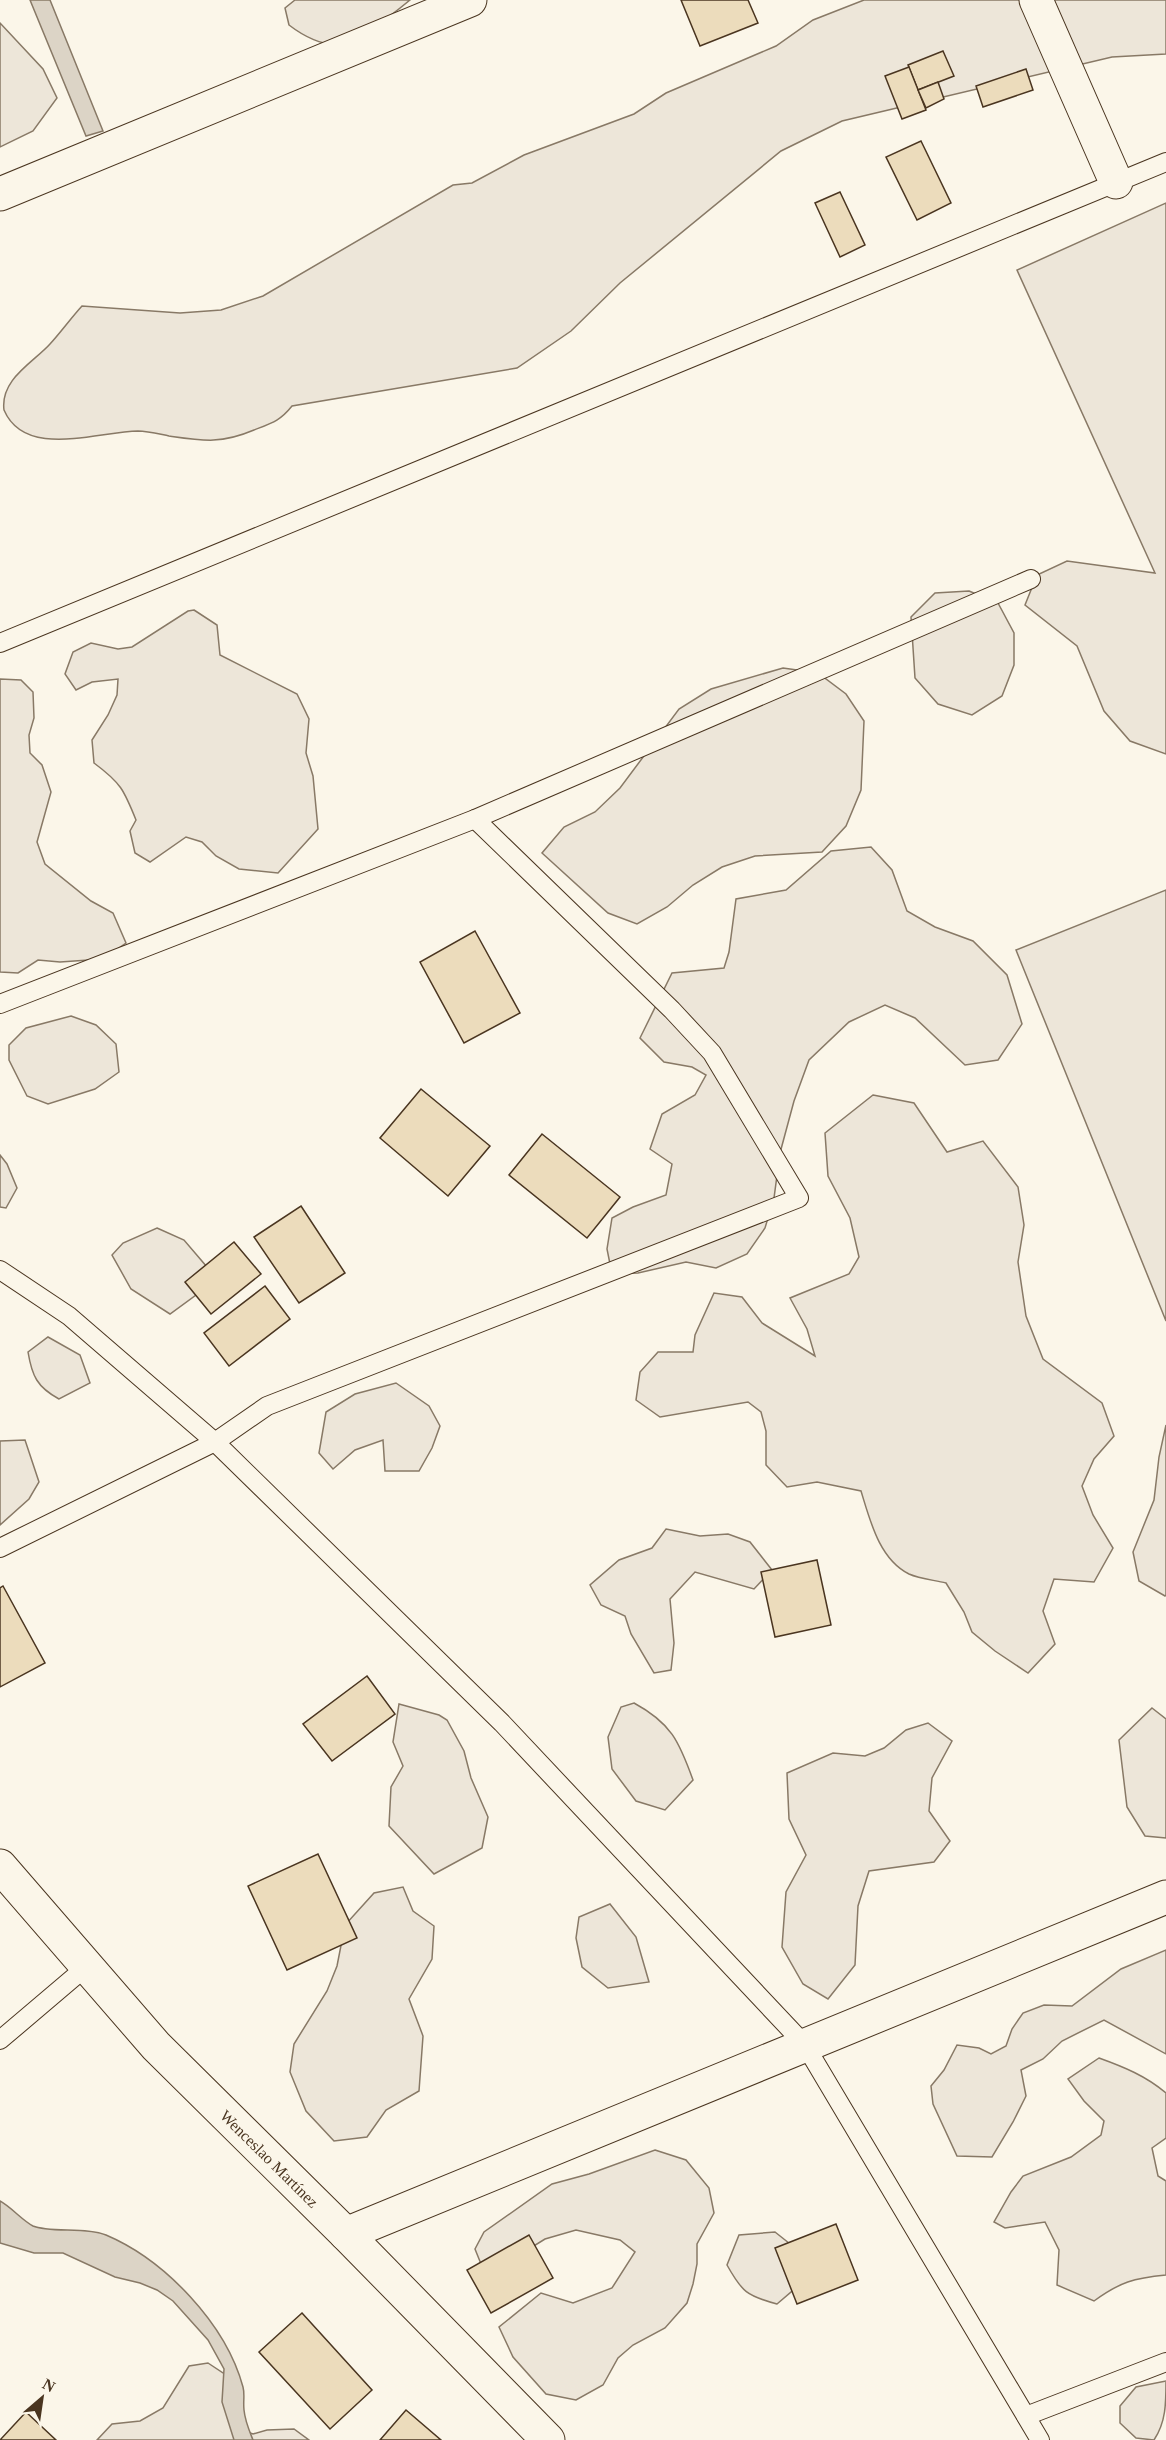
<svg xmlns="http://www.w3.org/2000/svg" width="1166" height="2440" viewBox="0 0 1166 2440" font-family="Georgia,serif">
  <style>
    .green { fill: #ede6d9; stroke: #887966; stroke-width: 1.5 }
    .water { fill: #dcd4c6; stroke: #887966; stroke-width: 1.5 }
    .building { fill: #ecdcbc; stroke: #4a3520; stroke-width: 1.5 }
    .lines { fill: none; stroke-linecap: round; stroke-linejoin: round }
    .lane-casing { stroke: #4a3520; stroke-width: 20 }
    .street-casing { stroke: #4a3520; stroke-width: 35 }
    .secondary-casing { stroke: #4a3520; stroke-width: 35 }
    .lane { stroke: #fbf6e9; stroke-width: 18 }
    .street { stroke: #fbf6e9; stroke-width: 33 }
    .secondary { stroke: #fbf6e9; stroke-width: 33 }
    .labels { text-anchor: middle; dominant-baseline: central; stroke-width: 4.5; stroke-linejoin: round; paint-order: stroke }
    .street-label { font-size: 16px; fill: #4a3520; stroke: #fbf6e9 }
  </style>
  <rect width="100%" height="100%" fill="#fbf6e9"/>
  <!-- green -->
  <g class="green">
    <path d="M295,0H410C392,15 364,37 342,43C324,48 302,35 289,25L285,8Z"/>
    <path d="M864,0H1166V54L1112,57L842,121L781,151L620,283L571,331L517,368L292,406C280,421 272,423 254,430C221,444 204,441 169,436C159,434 148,431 138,431C96,432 25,459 4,410C0,379 34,362 50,344C61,332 71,318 82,306L180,313L221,310L263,296L453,185L472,183L524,155L634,114L666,93L776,46L813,20Z"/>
    <path d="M0,23L43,69L57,98L33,131L0,147Z"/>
    <path d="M1166,203V754L1130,741L1104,711L1077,646L1025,605L1037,575L1067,561L1155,573L1017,270Z"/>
    <path d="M969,591L998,603L1014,633V665L1002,696L972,715L938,704L915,678L911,617L935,593Z"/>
    <path d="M194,610L217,625L220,655L297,694L309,719L306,753L313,776L318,829L278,873L239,869L216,856L202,842L186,837L150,862L135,853L130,831L136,820C124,790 121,783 94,763L92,740L108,715L117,695L118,679L92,682L76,690L65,674L73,652L91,643L118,649L132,647L188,611Z"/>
    <path d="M783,668L818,673L846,694L864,721L861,790L846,826L822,852L755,856L722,867L693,885L667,907L637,924L608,913L542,853L564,827L595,812L620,788L679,709L711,689Z"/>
    <path d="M0,679L21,680L33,692L34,718L29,735L30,753L42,765L51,792L37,842L45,864L91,901L113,913L126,943L103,959L60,962L38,960L18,973L0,972Z"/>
    <path d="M871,847L892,870L907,911L935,927L973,941L1007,975L1022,1024L998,1060L965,1065L915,1018L885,1005L849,1022L809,1060L794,1101L780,1153L774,1198L765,1228L747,1254L716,1268L686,1262L638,1273L612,1274L607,1249L612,1218L633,1207L666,1195L672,1164L650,1149L662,1114L695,1095L706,1075L692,1067L664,1062L640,1038L672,973L724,968L729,952L736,899L786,890L831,851Z"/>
    <path d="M1166,890V1321L1016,950Z"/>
    <path d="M71,1016L96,1025L116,1044L119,1072L95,1089L48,1104L27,1096L9,1060V1045L26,1028Z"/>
    <path d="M873,1095L914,1103L947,1152L983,1141L1018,1187L1024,1225L1018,1262L1026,1316L1043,1359L1102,1403L1114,1436L1094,1459L1082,1486L1093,1515L1113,1548L1094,1582L1054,1579L1043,1611L1055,1644L1028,1673L995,1651L972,1632L964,1612L946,1583C934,1580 920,1579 909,1574C879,1559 870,1520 861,1491L817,1482L787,1487L766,1465V1431L761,1412L748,1402L660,1417L636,1400L640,1372L658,1352H693L695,1335L714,1293L742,1297L762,1323L815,1356L807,1329L790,1298L849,1274L859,1257L850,1218L828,1176L825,1133Z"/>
    <path d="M0,1155L7,1164L17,1188L6,1208L0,1207Z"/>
    <path d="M157,1228L184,1240L207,1267L196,1295L170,1314L131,1289L112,1255L123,1243Z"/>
    <path d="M48,1337L80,1355L90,1383L59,1399C37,1387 32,1376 28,1352Z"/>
    <path d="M396,1383L429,1406L440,1426L432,1448L419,1471H385L383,1440L355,1450L333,1469L319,1453L326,1412L355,1394Z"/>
    <path d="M1166,1425V1595L1165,1596L1139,1581L1133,1552L1154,1500L1159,1457Z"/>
    <path d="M25,1440L39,1482L29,1499L0,1525V1441Z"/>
    <path d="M666,1529L700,1536L728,1534L750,1542L772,1570L754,1589L695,1572L670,1599L674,1643L671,1670L654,1673L631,1634L625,1616L601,1605L590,1585L619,1560L652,1548Z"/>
    <path d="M634,1703C671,1723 679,1741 693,1780L665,1810L636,1801L612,1769L608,1737L621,1707Z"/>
    <path d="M399,1704L439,1715L447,1720L464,1751L471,1778L488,1817L482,1848L434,1874L389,1826L391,1787L403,1766L393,1742Z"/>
    <path d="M1152,1708L1166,1719V1838L1145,1836L1127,1807L1119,1740Z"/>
    <path d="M928,1723L952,1741L932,1778L929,1811L950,1841L934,1862L869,1871L858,1906L855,1965L828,1999L803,1984L782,1947L786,1892L806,1855L789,1819L787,1773L833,1753L865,1756L884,1748L906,1730Z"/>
    <path d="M403,1887L413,1911L434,1926L432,1959L409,1999L423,2036L419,2091L386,2110L367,2137L334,2141L306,2111L290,2072L294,2044L327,1991L337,1966L345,1925L374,1893Z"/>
    <path d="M610,1904L636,1937L649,1982L608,1988L582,1967L576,1938L579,1917Z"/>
    <path d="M1166,1950V2054L1104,2020L1062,2041L1043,2059L1021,2070L1026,2096L1013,2122L992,2157L957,2156L933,2104L931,2086L944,2070L957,2045L979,2048L991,2054L1006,2046L1012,2029L1023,2013L1044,2005L1072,2006L1121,1969Z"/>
    <path d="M1099,2058C1124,2067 1146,2076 1166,2093V2138L1152,2148L1158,2176L1166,2181V2275C1134,2278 1120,2282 1094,2301L1057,2285L1059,2250L1045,2222L1005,2228L994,2222L1011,2192L1023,2176L1071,2157L1101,2135L1104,2121L1084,2101L1068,2079Z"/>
    <path d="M655,2150L686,2160L709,2188L714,2213L697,2244V2264L693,2284L687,2303L665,2328L633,2345L618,2358L603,2385L576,2400L546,2394L513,2357L499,2327L541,2293L573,2303L612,2288L635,2252L620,2240L576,2230L545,2239L516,2257L481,2264L475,2249L484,2232L552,2184L589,2174Z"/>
    <path d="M775,2232L804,2255L798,2286L777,2304C747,2296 742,2292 727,2265L739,2235Z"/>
    <path d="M208,2363L226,2375L239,2429L253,2434L267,2430L294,2429L309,2440H97L112,2424L140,2421L163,2408L189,2366Z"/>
    <path d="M1166,2381C1166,2403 1166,2422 1154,2440L1136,2438L1120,2423V2406L1136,2387Z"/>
  </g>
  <!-- water -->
  <g class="water">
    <path d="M30,0H50L103,131L86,136Z"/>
    <path d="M0,2201C11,2207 23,2221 33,2226C49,2233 88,2227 106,2235C165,2260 226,2324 243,2387C245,2394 243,2402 244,2410C245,2421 249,2430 253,2440H234L222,2402L224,2369L208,2340L173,2301L157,2290L140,2283L115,2277L63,2253H34L0,2243Z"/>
  </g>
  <!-- building -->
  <g class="building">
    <path d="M681,0H748L758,23L700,46Z"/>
    <path d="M943,51L954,76L918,90L908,65Z"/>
    <path d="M909,67L926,110L902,119L885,76Z"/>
    <path d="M1026,69L1033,90L983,107L976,86Z"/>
    <path d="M938,82L944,99L926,108L918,90Z"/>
    <path d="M921,141L951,203L917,220L886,157Z"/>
    <path d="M840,192L865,245L840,257L815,203Z"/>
    <path d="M475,931L520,1013L464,1043L420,962Z"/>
    <path d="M421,1089L490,1146L448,1196L380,1138Z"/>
    <path d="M542,1134L620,1197L587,1238L509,1175Z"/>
    <path d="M301,1206L345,1273L299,1303L254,1237Z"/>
    <path d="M234,1242L261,1274L211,1314L185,1282Z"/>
    <path d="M265,1286L290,1319L229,1366L204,1333Z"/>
    <path d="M817,1560L831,1625L775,1637L761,1572Z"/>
    <path d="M3,1586L45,1663L0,1687V1588Z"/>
    <path d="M367,1676L395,1714L332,1761L303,1724Z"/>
    <path d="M318,1854L357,1938L287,1970L248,1886Z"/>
    <path d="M836,2224L858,2280L797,2304L775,2248Z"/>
    <path d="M529,2235L553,2278L491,2313L467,2270Z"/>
    <path d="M302,2313L372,2390L330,2429L259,2352Z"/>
    <path d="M406,2410L441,2440H380Z"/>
    <path d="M26,2412L56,2440H0Z"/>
  </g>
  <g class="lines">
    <!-- lane casing -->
    <g class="lane-casing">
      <g id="lane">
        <path d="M0,643L1166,162"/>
        <path d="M0,1004L475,819L1031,579"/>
        <path d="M0,1270L69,1316L215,1442L502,1723L805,2045L1040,2440"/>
        <path d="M0,1548L215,1442L267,1406L799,1198L712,1053L672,1010L475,819"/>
        <path d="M0,2040L86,1967"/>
        <path d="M1026,2416L1166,2362"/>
      </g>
    </g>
    <!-- street casing -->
    <g class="street-casing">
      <g id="street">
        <path d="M1036,0L1116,182"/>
        <path d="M0,194L470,0"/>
        <path d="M346,2234L1166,1897"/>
      </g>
    </g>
    <!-- secondary casing -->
    <g class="secondary-casing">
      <g id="secondary">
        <path id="s1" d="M0,1866L156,2046L346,2234L548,2440"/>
      </g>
    </g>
    <!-- lane -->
    <use href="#lane" class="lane"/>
    <!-- street -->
    <use href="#street" class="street"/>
    <!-- secondary -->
    <use href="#secondary" class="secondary"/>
  </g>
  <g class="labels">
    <!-- street labels -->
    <g class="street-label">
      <text stroke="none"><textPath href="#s1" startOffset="398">Wenceslao Martínez</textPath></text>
    </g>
  </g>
  <!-- north arrow -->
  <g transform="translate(42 2398) rotate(29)" stroke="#fbf6e9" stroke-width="4.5" paint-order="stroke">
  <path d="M0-4.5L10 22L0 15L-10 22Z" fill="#4a3520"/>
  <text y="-9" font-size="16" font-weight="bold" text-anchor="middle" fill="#4a3520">N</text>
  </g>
</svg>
